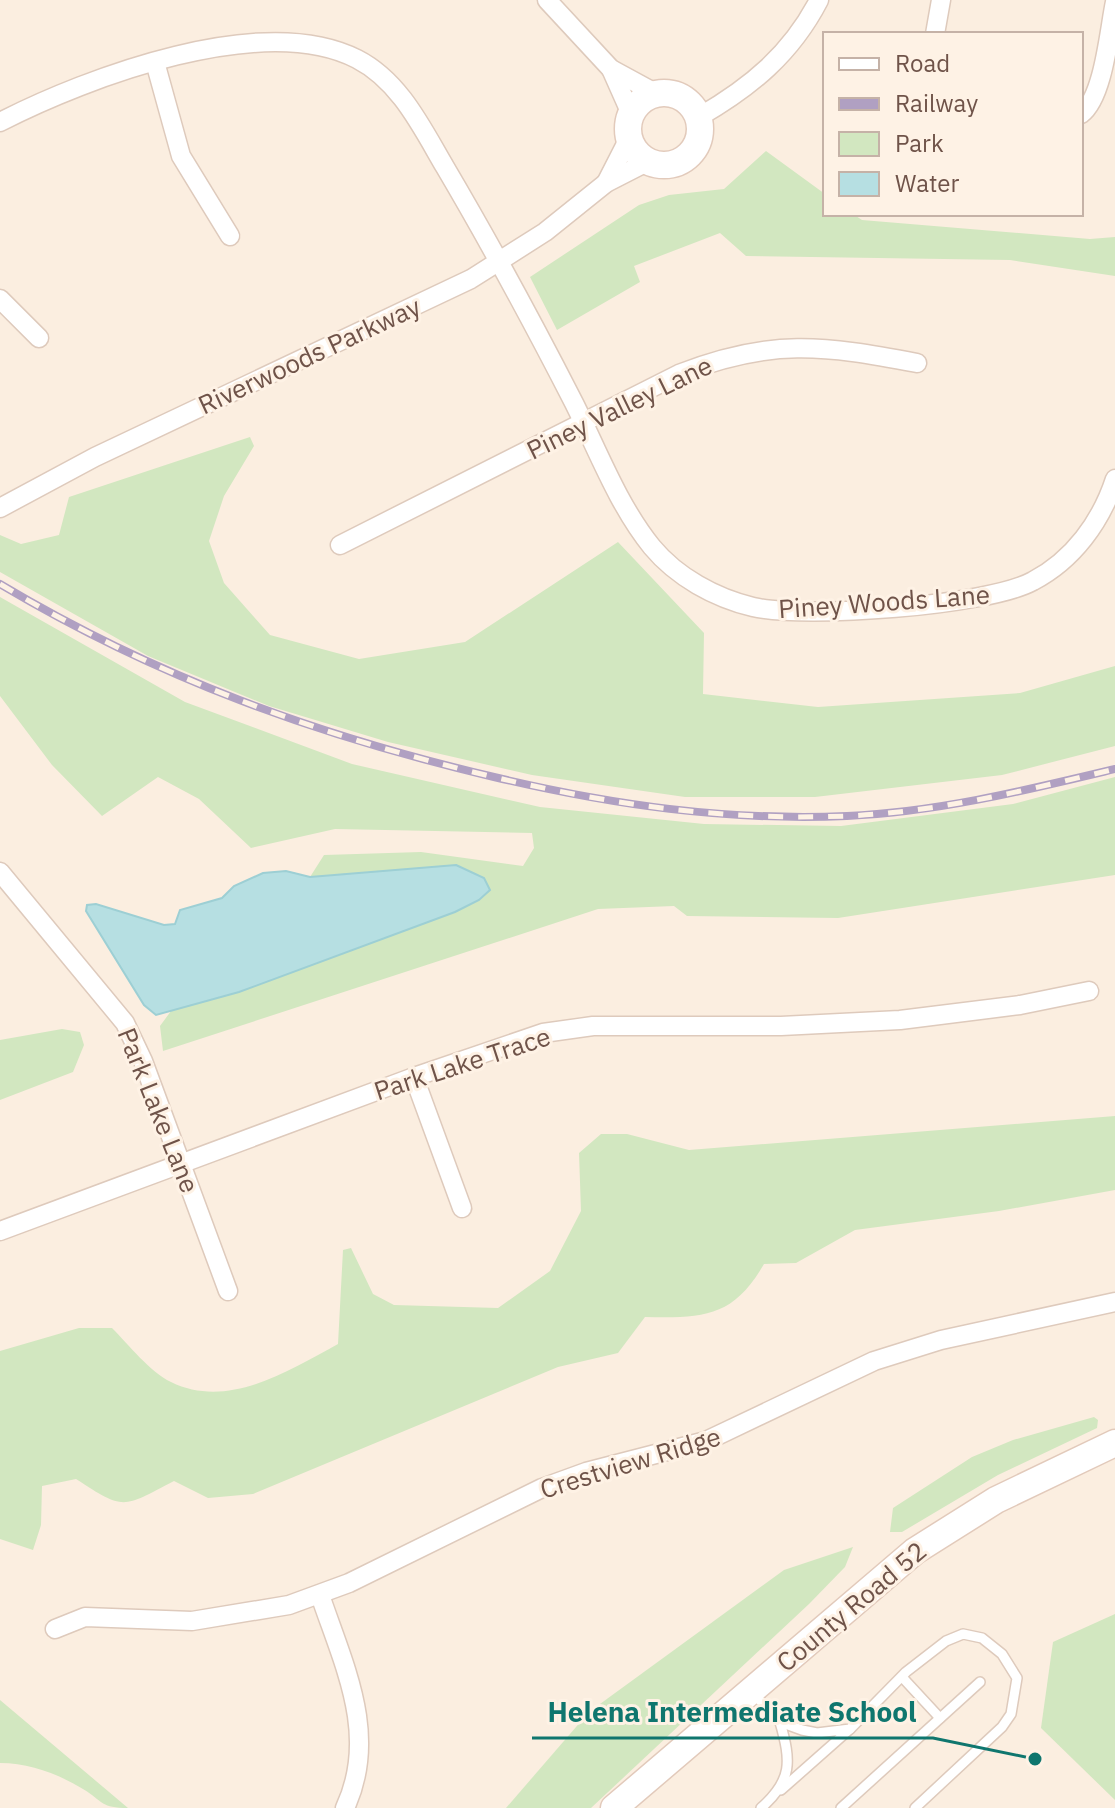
<svg xmlns="http://www.w3.org/2000/svg" width="1115" height="1808" viewBox="0 0 1115 1808" font-family="'IBM Plex Sans',sans-serif">
  <style>
    .green { fill: #d2e7c0 }
    .water { fill: #b6dfe2; stroke: #9dcfd4; stroke-width: 2 }
    .lines { fill: none; stroke-linecap: round; stroke-linejoin: round }
    .lane-casing { stroke: #decabc; stroke-width: 12 }
    .street-casing { stroke: #decabc; stroke-width: 21 }
    .secondary-casing { stroke: #e2cabb; stroke-width: 29 }
    .lane { stroke: #fff; stroke-width: 9 }
    .street { stroke: #fff; stroke-width: 18 }
    .secondary { stroke: #fff; stroke-width: 26 }
    .rail-casing { stroke: #b0a0c2; stroke-width: 8 }
    .rail { stroke: #fef2e5; stroke-width: 5; stroke-dasharray: 15; stroke-linecap: butt }
    .labels { text-anchor: middle; dominant-baseline: central; stroke-width: 6; stroke-linejoin: round; paint-order: stroke }
    .street-label { font-size: 26px; fill: #6f5349; stroke: #fef2e5 }
    .leader { fill: none; stroke: #0f766e; stroke-width: 3 }
    .callout-dot { fill: #0f766e; stroke: #fef2e5; stroke-width: 3 }
    .callout-label { font-size: 28px; text-anchor: middle; font-weight: bold; fill: #0f766e; stroke: #fef2e5; stroke-width: 6; stroke-linejoin: round; paint-order: stroke }
  </style>
  <rect width="100%" height="100%" fill="#fbeee0"/>
  <!-- green -->
  <g class="green">
    <path d="M766,151L825,194V214H853L862,220L1090,239L1115,237V276L1010,260L746,256L720,233L634,266L640,282L557,330L530,277L639,205L669,195L724,189Z"/>
    <path d="M250,437L254,446L224,496L209,541L224,583L270,635L359,659L465,642L618,542L704,633L703,694L818,707L1020,693L1115,666V746L1002,775L815,797H685L532,775L388,742L269,706L148,656L0,572V535L21,544L59,535L69,497Z"/>
    <path d="M0,597L185,702L352,764L540,807L704,824L841,826L1013,804L1115,777V875L838,918L687,916L674,906L598,909L163,1051L160,1026L171,1011L239,992L479,900L456,865L310,877L324,855L421,852L523,866L534,848L532,833L335,829L251,848L199,799L158,777L102,816L52,765L0,696Z"/>
    <path d="M62,1029L80,1032L84,1045L73,1072L0,1100V1040Z"/>
    <path d="M1115,1116V1190L999,1211L855,1230L796,1263L764,1264C733,1318 703,1318 645,1317L618,1353L558,1367L253,1494L208,1498L174,1481C122,1508 125,1511 76,1479L42,1486L41,1525L33,1550L0,1539V1351L79,1328H112C129,1345 150,1372 171,1382C228,1410 288,1371 338,1344L343,1250L351,1248L373,1294L394,1305L498,1308L550,1271L581,1211L579,1153L601,1134H627L689,1150Z"/>
    <path d="M1094,1417L1098,1420L1097,1428L998,1475L902,1532H890L893,1508L972,1457L1013,1440Z"/>
    <path d="M853,1547L845,1567L809,1604L591,1808H506L589,1712L784,1570Z"/>
    <path d="M1115,1614V1800L1041,1728L1053,1642Z"/>
    <path d="M0,1700L128,1808C101,1808 104,1802 83,1789C58,1774 30,1763 0,1763Z"/>
  </g>
  <!-- water -->
  <path class="water" d="M456,865L484,878L490,890L479,900L455,912L239,992L156,1015L144,1005L86,911L87,905L96,904L164,925L175,924L180,910L222,898L234,886L263,873L286,871L310,877Z"/>
  <g class="lines">
    <!-- lane casing -->
    <g class="lane-casing">
      <g id="lane">
        <path d="M902,1677L940,1718"/>
        <path d="M753,1693L780,1722L802,1730L817,1733L850,1729L906,1672L946,1641L963,1634L982,1638L1002,1654L1017,1678L1011,1714L1002,1727L915,1808"/>
        <path d="M781,1790L850,1729"/>
        <path d="M761,1808C793,1780 791,1761 780,1722"/>
        <path d="M841,1808L980,1682"/>
      </g>
    </g>
    <!-- street casing -->
    <g class="street-casing">
      <g id="street">
        <path d="M547,0L611,69L657,94"/>
        <path d="M935,34L941,0"/>
        <path d="M155,62L181,156L230,236"/>
        <path d="M611,69L631,114"/>
        <path d="M1081,114C1104,97 1109,30 1115,2"/>
        <path d="M699,117C751,87 791,54 819,0"/>
        <path d="M0,122C88,77 263,11 357,59C400,81 422,128 445,167C491,245 533,323 574,403C598,451 618,505 652,547C677,577 715,598 753,607C804,619 988,606 1033,581C1073,560 1101,522 1115,479"/>
        <path d="M606,183L629,138"/>
        <path d="M0,299L39,338"/>
        <path d="M0,508L95,457L471,279L545,232L606,183L649,161"/>
        <path d="M340,545L679,374C771,338 823,345 917,363"/>
        <path d="M0,872L125,1023L143,1061L228,1291"/>
        <path d="M414,1077L462,1208"/>
        <path d="M0,1231L414,1077L543,1033L593,1026H781L900,1020L1020,1005L1089,991"/>
        <path d="M320,1595C344,1666 379,1735 345,1808"/>
        <path d="M55,1629L85,1617L192,1621L289,1605L349,1583L542,1488L586,1472L706,1441L874,1361L941,1340L1115,1302"/>
      </g>
    </g>
    <!-- secondary casing -->
    <g class="secondary-casing">
      <g id="secondary">
        <circle cx="664" cy="129" r="36"/>
        <path d="M614,1808L915,1551L996,1500L1115,1443"/>
      </g>
    </g>
    <!-- lane -->
    <use href="#lane" class="lane"/>
    <!-- street -->
    <use href="#street" class="street"/>
    <!-- secondary -->
    <use href="#secondary" class="secondary"/>
    <!-- rail casing -->
    <g class="rail-casing">
      <path id="rail" d="M0,584C158,678 316,735 494,777C612,805 726,821 847,816C938,812 1027,790 1115,769"/>
    </g>
    <!-- rail -->
    <use href="#rail" class="rail"/>
  </g>
  <g class="labels">
    <!-- street labels -->
    <g class="street-label">
      <text transform="translate(309 355) rotate(-25)">Riverwoods Parkway</text>
      <text transform="translate(619 407) rotate(-26)">Piney Valley Lane</text>
      <text transform="translate(884 601) rotate(-4)">Piney Woods Lane</text>
      <text transform="translate(462 1063) rotate(-18)">Park Lake Trace</text>
      <text transform="translate(159 1110) rotate(68)">Park Lake Lane</text>
      <text transform="translate(630 1462) rotate(-17)">Crestview Ridge</text>
      <text transform="translate(851 1606) rotate(-40)">County Road 52</text>
    </g>
  </g>
  <!-- callouts -->
  <path class="leader" d="M1035 1759L933 1738H532"/>
  <circle class="callout-dot" cx="1035" cy="1759" r="8"/>
  <g class="callout-label">
    <text x="732" y="1722">Helena Intermediate School</text>
  </g>
  <!-- legend -->
  <rect x="823" y="32" width="260" height="184" fill="#fef2e5" stroke="#c5b2a7" stroke-width="2"/>
  <rect x="839" y="58" width="40" height="12" fill="#ffffff" stroke="#c5b2a7" stroke-width="2"/>
  <text x="895" y="72" font-size="24" fill="#6f5349">Road</text>
  <rect x="839" y="98" width="40" height="12" fill="#b0a0c2" stroke="#c5b2a7" stroke-width="2"/>
  <text x="895" y="112" font-size="24" fill="#6f5349">Railway</text>
  <rect x="839" y="132" width="40" height="24" fill="#d2e7c0" stroke="#c5b2a7" stroke-width="2"/>
  <text x="895" y="152" font-size="24" fill="#6f5349">Park</text>
  <rect x="839" y="172" width="40" height="24" fill="#b6dfe2" stroke="#c5b2a7" stroke-width="2"/>
  <text x="895" y="192" font-size="24" fill="#6f5349">Water</text>
</svg>
